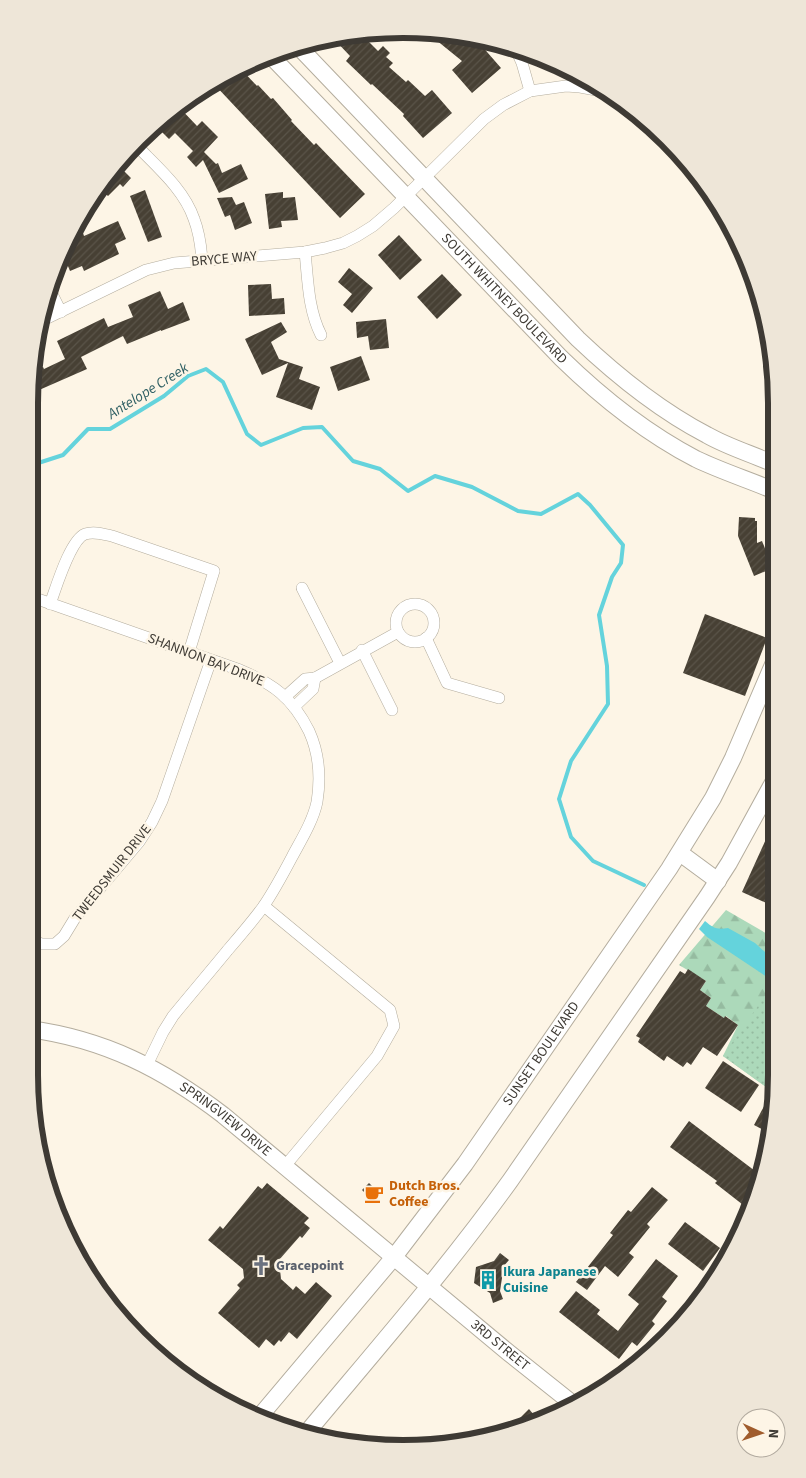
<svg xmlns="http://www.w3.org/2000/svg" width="806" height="1478" viewBox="0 0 806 1478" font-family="'Source Sans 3',sans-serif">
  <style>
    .forest { fill: url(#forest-firs) }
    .park { fill: url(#park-dots) }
    .water { fill: #64d3dc }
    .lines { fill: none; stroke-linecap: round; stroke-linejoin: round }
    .stream { stroke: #64d3dc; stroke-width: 4 }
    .building { fill: url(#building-hatch) }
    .street-casing { stroke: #b4ad9e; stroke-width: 12 }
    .secondary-casing { stroke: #b4ad9e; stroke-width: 18 }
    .street { stroke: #fff; stroke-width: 11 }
    .secondary { stroke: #fff; stroke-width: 16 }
    .labels { text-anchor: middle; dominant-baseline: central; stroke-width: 5; stroke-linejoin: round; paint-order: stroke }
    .street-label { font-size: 14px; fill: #3e3a34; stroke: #fdf5e6 }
    .food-label { font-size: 14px; font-weight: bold; fill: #c56008; stroke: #fdf5e6; text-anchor: start }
    .worship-label { font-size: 14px; font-weight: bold; fill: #5b616d; stroke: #fdf5e6; text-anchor: start }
    .culture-label { font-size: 14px; font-weight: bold; fill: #0d838f; stroke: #fdf5e6; text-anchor: start }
    .water-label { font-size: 15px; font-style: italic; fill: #306064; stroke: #fdf5e6 }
    .rim { fill: none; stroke: #3e3a34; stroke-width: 6 }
  </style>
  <defs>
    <pattern id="forest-firs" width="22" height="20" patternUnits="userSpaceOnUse" patternTransform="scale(1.25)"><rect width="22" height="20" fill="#acd9ba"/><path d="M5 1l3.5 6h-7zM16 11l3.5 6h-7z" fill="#95bba0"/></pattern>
    <pattern id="park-dots" width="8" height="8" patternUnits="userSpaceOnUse" patternTransform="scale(1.25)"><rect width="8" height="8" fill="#acd9ba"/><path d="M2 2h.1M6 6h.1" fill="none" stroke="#95bba0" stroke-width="1.8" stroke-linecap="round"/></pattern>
    <pattern id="building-hatch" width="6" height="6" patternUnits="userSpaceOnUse" patternTransform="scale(1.25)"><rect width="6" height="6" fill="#474034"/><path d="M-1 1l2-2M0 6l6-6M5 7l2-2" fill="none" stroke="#5a5449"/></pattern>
  </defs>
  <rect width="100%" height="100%" fill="#fdf5e6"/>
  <!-- forest -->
  <path class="forest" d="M726,910L776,939V1094L723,1056L738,1025L726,1016L724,1018L706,1006L711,998L700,990L706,981L679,965Z"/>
  <!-- park -->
  <path class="park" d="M776,980V1094L723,1056Z"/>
  <!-- water -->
  <path class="water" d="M705,921C713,928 717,930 728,928L755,943L776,962V983L707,937L699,929Z"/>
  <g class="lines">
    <!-- stream -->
    <path class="stream" d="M29,466L63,455L88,429H110L164,396L188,376L206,369L223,382L247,434L261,445L303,428L322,427L353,461L380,469L408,491L435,476L472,487L518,511L541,514L578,494L590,505L623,545L621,563L612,577L599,615L607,666L608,704L571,761L559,799L571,837L593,861L644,885"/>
  </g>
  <!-- building -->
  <g class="building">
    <path d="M425,31L452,32L474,37L501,68L472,93L452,70L462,61Z"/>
    <path d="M360,33L378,51L383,46L390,53L386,57L393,63L389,67L406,82L408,80L425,96L432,90L452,113L423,138L403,116L404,114L372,84L371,85L346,61L350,56L332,37Z"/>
    <path d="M239,67L257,86L258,85L271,99L273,98L292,120L291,121L314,145L316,143L365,194L340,218L213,83Z"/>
    <path d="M177,105L197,126L202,121L218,137L204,152L216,164L218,163L222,173L241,164L248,179L219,193L203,160L196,167L187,157L193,151L175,133L169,139L155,125Z"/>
    <path d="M116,163L131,178L123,187L120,184L108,196L99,188Z"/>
    <path d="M145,190L162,237L148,242L130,196Z"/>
    <path d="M283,192V198L295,197L298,220L281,221L282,227L269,229L265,194Z"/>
    <path d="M232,197L236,205L244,202L252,223L235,230L230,215L225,217L217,198Z"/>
    <path d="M118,221L126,239L115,244L119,254L84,271L82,266L70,271L63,254L71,235L82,230L84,236Z"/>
    <path d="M399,235L422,260L400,280L378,255Z"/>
    <path d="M349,268L373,288L352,313L343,305L352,294L338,282Z"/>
    <path d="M442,274L462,295L437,319L417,297Z"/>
    <path d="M271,284L272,299L284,298L285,314L249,316L248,285Z"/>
    <path d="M160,291L168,309L183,302L190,320L161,331V330L127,344L123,336L81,357L87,369L30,394L31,372L43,367L44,369L65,359L57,341L104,318L108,327L133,317L128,305Z"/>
    <path d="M386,319L389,348L370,350L368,336L357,338L356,322Z"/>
    <path d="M281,322L287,332L271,342L279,359L303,367L299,379L320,387L312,410L276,397L288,363L262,375L245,339Z"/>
    <path d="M361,356L370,380L338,391L330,367Z"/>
    <path d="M739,517L755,518V521H757V543L762,541L773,568L754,576L738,536Z"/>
    <path d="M705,614L767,638L745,696L683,673Z"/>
    <path d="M776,817V899L773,906L742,892Z"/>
    <path d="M688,969L706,981L700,990L711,998L706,1006L724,1018L725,1016L738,1025L717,1056L703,1047L691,1065L687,1062L683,1067L667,1056L664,1061L638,1042L640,1038L636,1036L680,971L685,974Z"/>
    <path d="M723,1061L759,1085L741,1112L705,1088Z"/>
    <path d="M769,1097L776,1101L771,1134L754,1125Z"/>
    <path d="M689,1121L763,1177L753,1200L747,1208L715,1183L717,1181L670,1147Z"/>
    <path d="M267,1183L309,1218L304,1223L310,1228L302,1238L300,1236L279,1260L281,1279L293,1290L296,1286L305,1294L316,1282L332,1296L297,1339L289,1332L281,1342L279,1340L274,1346L266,1339L259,1348L218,1313L240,1288L237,1285L244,1278L243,1269L208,1240L220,1226L223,1229L258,1186L262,1189Z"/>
    <path d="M369,1183L381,1195L374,1202L362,1190Z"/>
    <path d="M652,1187L668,1200L647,1224L650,1227L629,1253L634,1257L618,1277L605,1266L587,1290L576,1282L613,1235L610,1233L628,1210L631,1212Z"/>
    <path d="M685,1222L720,1248L703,1271L668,1244Z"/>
    <path d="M500,1253L509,1260L503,1267L502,1278L500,1291L503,1299L493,1303L490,1293L474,1283L476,1267L494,1261Z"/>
    <path d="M656,1259L678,1276L662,1297L667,1301L652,1321L655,1324L637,1346L632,1342L619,1359L559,1312L576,1291L600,1310L597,1314L618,1331L639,1304L628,1295Z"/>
    <path d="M529,1409L534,1415L538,1411L547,1420L508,1430Z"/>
  </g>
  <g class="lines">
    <!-- street casing -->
    <g class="street-casing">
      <g id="street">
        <path d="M515,47L522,63L530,91"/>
        <path d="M135,144C156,166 184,189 194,219C199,232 201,246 202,260"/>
        <path d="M305,252C308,280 308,309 321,335"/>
        <path d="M49,288L61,312"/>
        <path d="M39,322L146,270L174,263L305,252L325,248L343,243L357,236L373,226L394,208L484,119L503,105L530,91L566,86L580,87L596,90L617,99"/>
        <path d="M302,588L340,663"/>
        <path d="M29,596L240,670C273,684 292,697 309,731C319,753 321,777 317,802C313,821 301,840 292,857C283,874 274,891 263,907C252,922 239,937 227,951C209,973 191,994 173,1016L163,1032L147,1065"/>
        <circle cx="415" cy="623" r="19"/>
        <path d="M50,604C56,588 70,540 85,534C94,531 103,534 112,536L214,571L189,652"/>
        <path d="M426,638L447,683L499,698"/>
        <path d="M362,650L392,710"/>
        <path d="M315,678L398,632"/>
        <path d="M285,697L305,679L315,678L313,689L294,707"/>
        <path d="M264,906L390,1010L394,1026L377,1056L285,1166"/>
        <path d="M29,940L42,944H55L64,936L75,918L139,842L152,822L162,801L211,660"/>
      </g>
    </g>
    <!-- secondary casing -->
    <g class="secondary-casing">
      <g id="secondary">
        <path d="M297,45L578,339C617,376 659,410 707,435C728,447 752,454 774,464"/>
        <path id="s1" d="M270,55L561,358C601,397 646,433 696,459C721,471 749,480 775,491"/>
        <path d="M680,853L718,881"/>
        <path id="s2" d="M29,1029C104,1039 163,1069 223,1115L509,1353L573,1404"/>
        <path id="s3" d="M260,1416L394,1257L465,1164L669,869L713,798L733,758L775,660"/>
        <path d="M304,1436C374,1352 446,1270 510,1181L707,897L729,863L775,779"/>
      </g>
    </g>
    <!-- street -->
    <use href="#street" class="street"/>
    <!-- secondary -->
    <use href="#secondary" class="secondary"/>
  </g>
  <!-- icons -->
  <defs>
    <g id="cafe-bare" transform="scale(1.5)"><path d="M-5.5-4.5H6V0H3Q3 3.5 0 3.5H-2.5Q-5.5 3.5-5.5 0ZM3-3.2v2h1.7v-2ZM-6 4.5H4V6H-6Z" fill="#e8710a" stroke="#fdf5e6" stroke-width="2.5" paint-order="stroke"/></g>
    <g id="church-bare" transform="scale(1.5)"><path d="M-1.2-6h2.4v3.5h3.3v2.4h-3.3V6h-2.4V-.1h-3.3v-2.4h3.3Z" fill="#6b7280" stroke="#fdf5e6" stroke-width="2.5" paint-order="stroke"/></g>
    <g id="building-bare" transform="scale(1.5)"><path d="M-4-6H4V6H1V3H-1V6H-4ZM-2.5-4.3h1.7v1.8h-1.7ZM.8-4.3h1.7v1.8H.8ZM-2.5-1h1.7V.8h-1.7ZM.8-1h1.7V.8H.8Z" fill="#0f9aa8" stroke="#fdf5e6" stroke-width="2.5" paint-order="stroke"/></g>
  </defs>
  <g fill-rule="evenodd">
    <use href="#cafe-bare" x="374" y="1194"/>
    <use href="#church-bare" x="261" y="1266"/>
    <use href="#building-bare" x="488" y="1280"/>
  </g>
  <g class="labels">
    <!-- street labels -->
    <g class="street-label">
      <text transform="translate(224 259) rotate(-5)">BRYCE WAY</text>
      <text stroke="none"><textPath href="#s1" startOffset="338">SOUTH WHITNEY BOULEVARD</textPath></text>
      <text transform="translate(206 660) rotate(21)">SHANNON BAY DRIVE</text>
      <text transform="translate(112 873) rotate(-52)">TWEEDSMUIR DRIVE</text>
      <text stroke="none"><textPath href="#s3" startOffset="459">SUNSET BOULEVARD</textPath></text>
      <text stroke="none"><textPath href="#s2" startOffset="219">SPRINGVIEW DRIVE</textPath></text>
      <text stroke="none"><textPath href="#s2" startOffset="575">3RD STREET</textPath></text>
    </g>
    <!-- food labels -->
    <g class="food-label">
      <text x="389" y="1186">Dutch Bros.<tspan x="389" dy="16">Coffee</tspan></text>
    </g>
    <!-- worship labels -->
    <g class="worship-label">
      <text x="276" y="1266">Gracepoint</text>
    </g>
    <!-- culture labels -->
    <g class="culture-label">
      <text x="503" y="1272">Ikura Japanese<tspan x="503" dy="16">Cuisine</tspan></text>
    </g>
    <!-- water labels -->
    <g class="water-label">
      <text transform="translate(148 391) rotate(-32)">Antelope Creek</text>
    </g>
  </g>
  <!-- crop -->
  <path d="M0 0H806V1478H0ZM403 38H403A365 365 0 0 1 768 403V1075A365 365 0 0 1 403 1440H403A365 365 0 0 1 38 1075V403A365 365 0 0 1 403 38Z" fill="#eee6d8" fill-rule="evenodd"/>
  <path class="rim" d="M403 38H403A365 365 0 0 1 768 403V1075A365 365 0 0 1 403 1440H403A365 365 0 0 1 38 1075V403A365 365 0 0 1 403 38Z"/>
  <!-- north arrow -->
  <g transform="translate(761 1433) rotate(93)"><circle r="24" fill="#fdf5e6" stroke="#b1aa9f"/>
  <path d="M0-4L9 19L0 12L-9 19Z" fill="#a05c2c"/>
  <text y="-8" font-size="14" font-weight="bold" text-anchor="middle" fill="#3e3a34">N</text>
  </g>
</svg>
